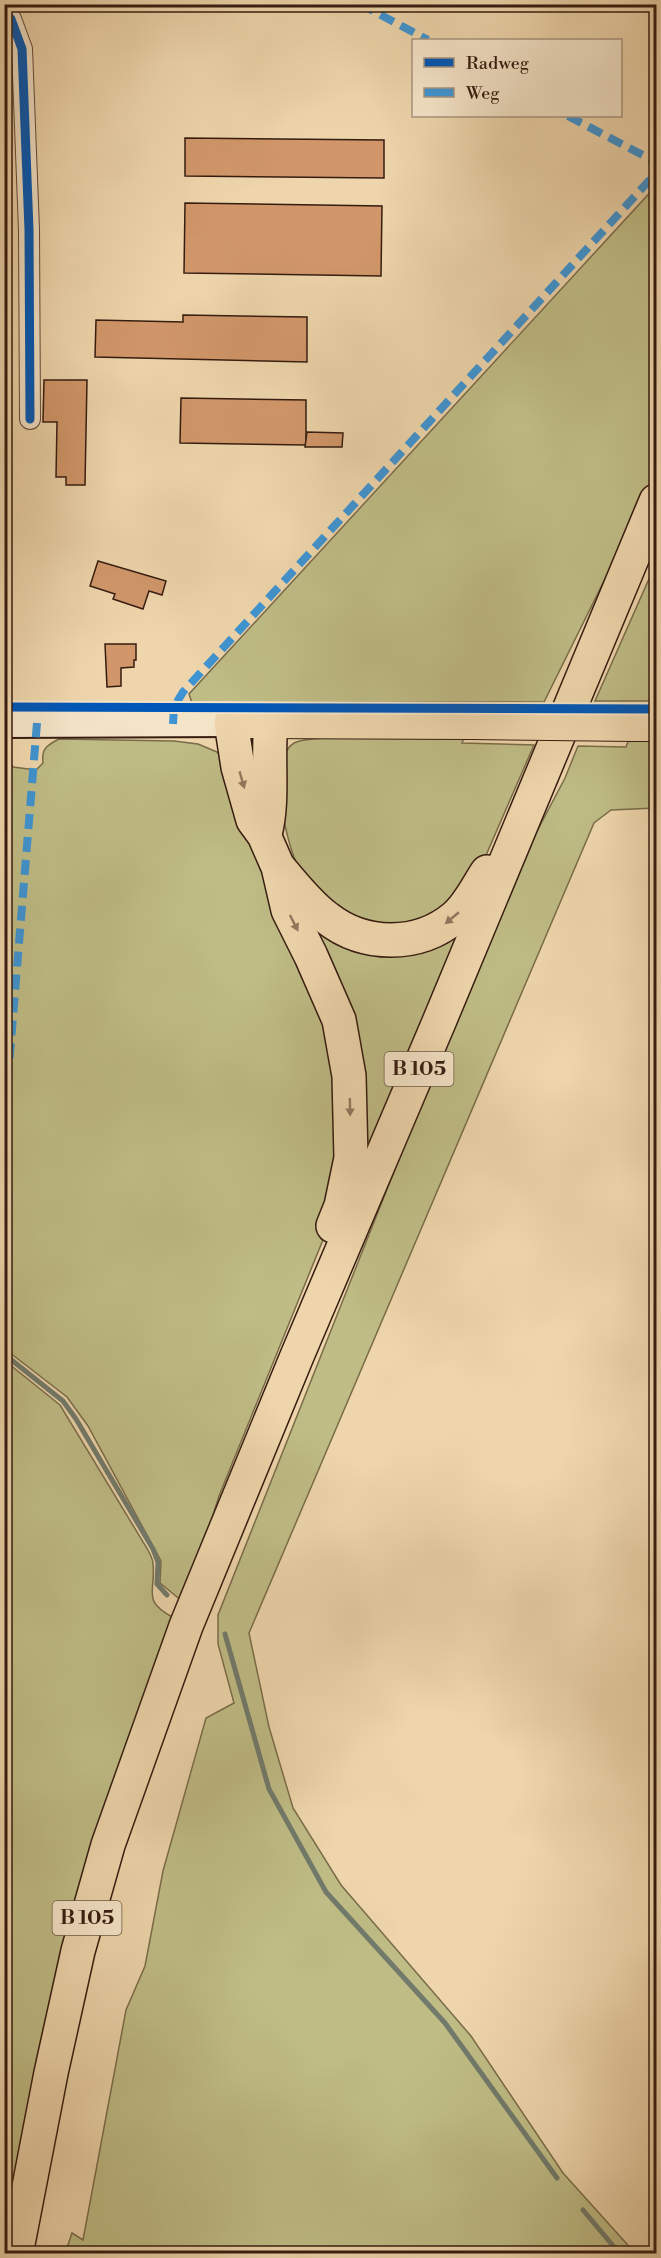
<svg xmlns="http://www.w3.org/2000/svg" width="661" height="2258" viewBox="0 0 661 2258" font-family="'Libre Bodoni',serif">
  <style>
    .green { fill: #bfbc85; stroke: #7a6c4a; stroke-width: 1.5 }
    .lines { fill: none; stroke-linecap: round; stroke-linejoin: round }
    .stream { stroke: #717a6b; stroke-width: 5 }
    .building { fill: #d1976a; stroke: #351c10; stroke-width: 1.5 }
    .minor-casing { stroke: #634a37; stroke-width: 22 }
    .secondary-casing { stroke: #351c10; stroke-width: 32 }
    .primary-casing { stroke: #351c10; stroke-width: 34 }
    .trunk-casing { stroke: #351c10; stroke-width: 36 }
    .minor { stroke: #f4e4c8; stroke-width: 20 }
    .secondary { stroke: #f4e4c8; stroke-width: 28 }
    .primary { stroke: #eed5ab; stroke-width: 32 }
    .trunk { stroke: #eed5ab; stroke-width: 33 }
    .primary-bridge-casing { stroke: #351c10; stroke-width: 34; stroke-linecap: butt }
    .primary-bridge { stroke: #eed5ab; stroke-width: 32 }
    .quiet { stroke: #3e94d3; stroke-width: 8; stroke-dasharray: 15 8; stroke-linecap: butt }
    .cycleway-casing { stroke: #f4e4c8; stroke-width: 13 }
    .cycleway { stroke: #0057b8; stroke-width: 9 }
    .oneway { fill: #92785e }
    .labels { text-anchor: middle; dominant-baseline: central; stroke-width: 4.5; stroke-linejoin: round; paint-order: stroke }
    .shield { fill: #f4e4c8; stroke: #6e5847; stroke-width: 1.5 }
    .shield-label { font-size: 20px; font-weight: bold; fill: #351c10 }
  </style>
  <rect width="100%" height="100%" fill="#eed5ab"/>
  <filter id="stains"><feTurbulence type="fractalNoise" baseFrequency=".00333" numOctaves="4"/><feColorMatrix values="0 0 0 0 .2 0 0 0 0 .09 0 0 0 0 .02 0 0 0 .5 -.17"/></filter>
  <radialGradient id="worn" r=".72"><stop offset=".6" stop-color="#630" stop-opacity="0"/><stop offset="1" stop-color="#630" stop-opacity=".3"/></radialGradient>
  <!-- green -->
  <g class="green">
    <path d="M656,186V476L544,702L192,703L189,694Z"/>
    <path d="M656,563V701H595Z"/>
    <path d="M326,738H464L462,743L534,745L473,885L428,924L353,926C337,909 316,892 302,873C286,851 267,759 294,743C302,739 317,739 326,738Z"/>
    <path d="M59,739L174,741L198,744L217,752L227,763L320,992L343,1097L329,1225L219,1496L193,1579L182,1601L160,1583L161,1561L88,1426L67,1397L5,1349L4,749L13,767L36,770L43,763C41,749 47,745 59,739Z"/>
    <path d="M629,739H656V808L611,810L594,823L249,1633L269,1727L293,1808L341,1885L471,2036L563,2173L635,2253L65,2254L72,2233L83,2240L126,2010L145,1966L163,1871L206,1718L234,1703L218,1644V1615L480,955L516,871L565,778L578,746L626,747Z"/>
    <path d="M310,917L322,927L468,920L364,1170Z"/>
    <path d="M4,1360L60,1405L148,1550C150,1554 153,1559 153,1564C156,1592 141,1601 174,1618L4,2253Z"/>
  </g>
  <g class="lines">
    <!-- stream -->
    <g class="stream">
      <path d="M9,1358L63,1401L76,1419L153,1549L158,1562L157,1584L167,1595"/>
      <path d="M225,1634L269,1789L326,1892L445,2023L557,2178"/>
      <path d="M583,2210L620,2254"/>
    </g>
  </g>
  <!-- building -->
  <g class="building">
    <path d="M185,138L384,140V178L185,176Z"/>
    <path d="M185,203L382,206L381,276L184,273Z"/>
    <path d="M183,315L307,317V362L95,357L96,320L183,322Z"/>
    <path d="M44,380H87L85,485H66V477H56L57,422H43Z"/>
    <path d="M181,398L306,400V445L180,443Z"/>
    <path d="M307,432L343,433L342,447H305Z"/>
    <path d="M98,561L166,581L162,595L149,591L143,609L113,599L115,594L90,586Z"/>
    <path d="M105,644H136V660H134V667L121,668V686L107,687Z"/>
  </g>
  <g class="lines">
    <!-- minor casing -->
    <g class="minor-casing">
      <path id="minor" d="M4,12L11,19L22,49L29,230L30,419"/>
    </g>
    <!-- secondary casing -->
    <g class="secondary-casing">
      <path id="secondary" d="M4,723L231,722"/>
    </g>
    <!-- primary casing -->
    <g class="primary-casing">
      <g id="primary">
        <path d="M231,722L471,723"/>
        <path d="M634,725H656"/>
      </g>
    </g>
    <!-- trunk casing -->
    <g class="trunk-casing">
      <g id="trunk">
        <path d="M231,722L238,767L253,820L264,835L278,867L288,910L311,956L339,1020L349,1076L351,1158L341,1206L333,1226"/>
        <path d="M265,834C274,800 267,759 271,722"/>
        <path d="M279,868C294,885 309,905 327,918C364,947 418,948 455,917C469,905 477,887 487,872"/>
        <path d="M16,2254L51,2073L78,1951L108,1845L186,1626L297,1356L439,1022L656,501"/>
      </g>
    </g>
    <!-- minor -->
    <use href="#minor" class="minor"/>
    <!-- secondary -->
    <use href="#secondary" class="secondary"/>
    <!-- primary -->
    <use href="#primary" class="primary"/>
    <!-- trunk -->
    <use href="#trunk" class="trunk"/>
    <!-- primary-bridge casing -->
    <g class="primary-bridge-casing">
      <path id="primary-bridge" d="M471,723L634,725"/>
    </g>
    <!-- primary-bridge -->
    <use href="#primary-bridge" class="primary-bridge"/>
    <!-- quiet -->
    <g class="quiet">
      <path d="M360,4L428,40"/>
      <path d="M568,116L656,162"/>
      <path d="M173,724L174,707L183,692L656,173"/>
      <path d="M4,1127L37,723"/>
    </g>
    <!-- cycleway casing -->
    <g class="cycleway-casing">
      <g id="cycleway">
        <path d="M4,12L11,19L22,49L29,230L30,419"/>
        <path d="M4,707L656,709"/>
      </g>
    </g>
    <!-- cycleway -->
    <use href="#cycleway" class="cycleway"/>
  </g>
  <!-- one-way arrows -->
  <defs><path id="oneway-solid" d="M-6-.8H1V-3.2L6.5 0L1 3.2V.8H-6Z" transform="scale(1.5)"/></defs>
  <g class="oneway">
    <use href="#oneway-solid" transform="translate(242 780) rotate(74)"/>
    <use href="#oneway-solid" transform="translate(452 918) rotate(140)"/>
    <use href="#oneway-solid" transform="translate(294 923) rotate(63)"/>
    <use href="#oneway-solid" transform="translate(350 1107) rotate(89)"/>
  </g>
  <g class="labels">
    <!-- shield labels -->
    <g class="shield">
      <rect x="384.5" y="1052" width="69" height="34" rx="4.5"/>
      <rect x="52.5" y="1901" width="69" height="34" rx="4.5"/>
    </g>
    <g class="shield-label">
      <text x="419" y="1069">B 105</text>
      <text x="87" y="1918">B 105</text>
    </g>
  </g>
  <!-- margin -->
  <rect width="661" height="2258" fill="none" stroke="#eed5ab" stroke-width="24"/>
  <rect x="6" y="6" width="649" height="2246" fill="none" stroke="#351c10" stroke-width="3"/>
  <rect x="12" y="12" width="637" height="2234" fill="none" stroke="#351c10" stroke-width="1.5"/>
  <!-- legend -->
  <rect x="412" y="39" width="210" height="78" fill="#f4e4c8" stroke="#a8947e" stroke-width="1.5"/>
  <rect x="424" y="58" width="30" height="9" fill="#0057b8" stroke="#a8947e" stroke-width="1.5"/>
  <text x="466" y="69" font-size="18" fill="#351c10">Radweg</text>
  <rect x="424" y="88" width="30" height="9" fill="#3e94d3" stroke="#a8947e" stroke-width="1.5"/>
  <text x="466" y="99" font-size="18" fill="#351c10">Weg</text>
  <rect width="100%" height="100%" filter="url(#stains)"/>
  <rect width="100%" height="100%" fill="url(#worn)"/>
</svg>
